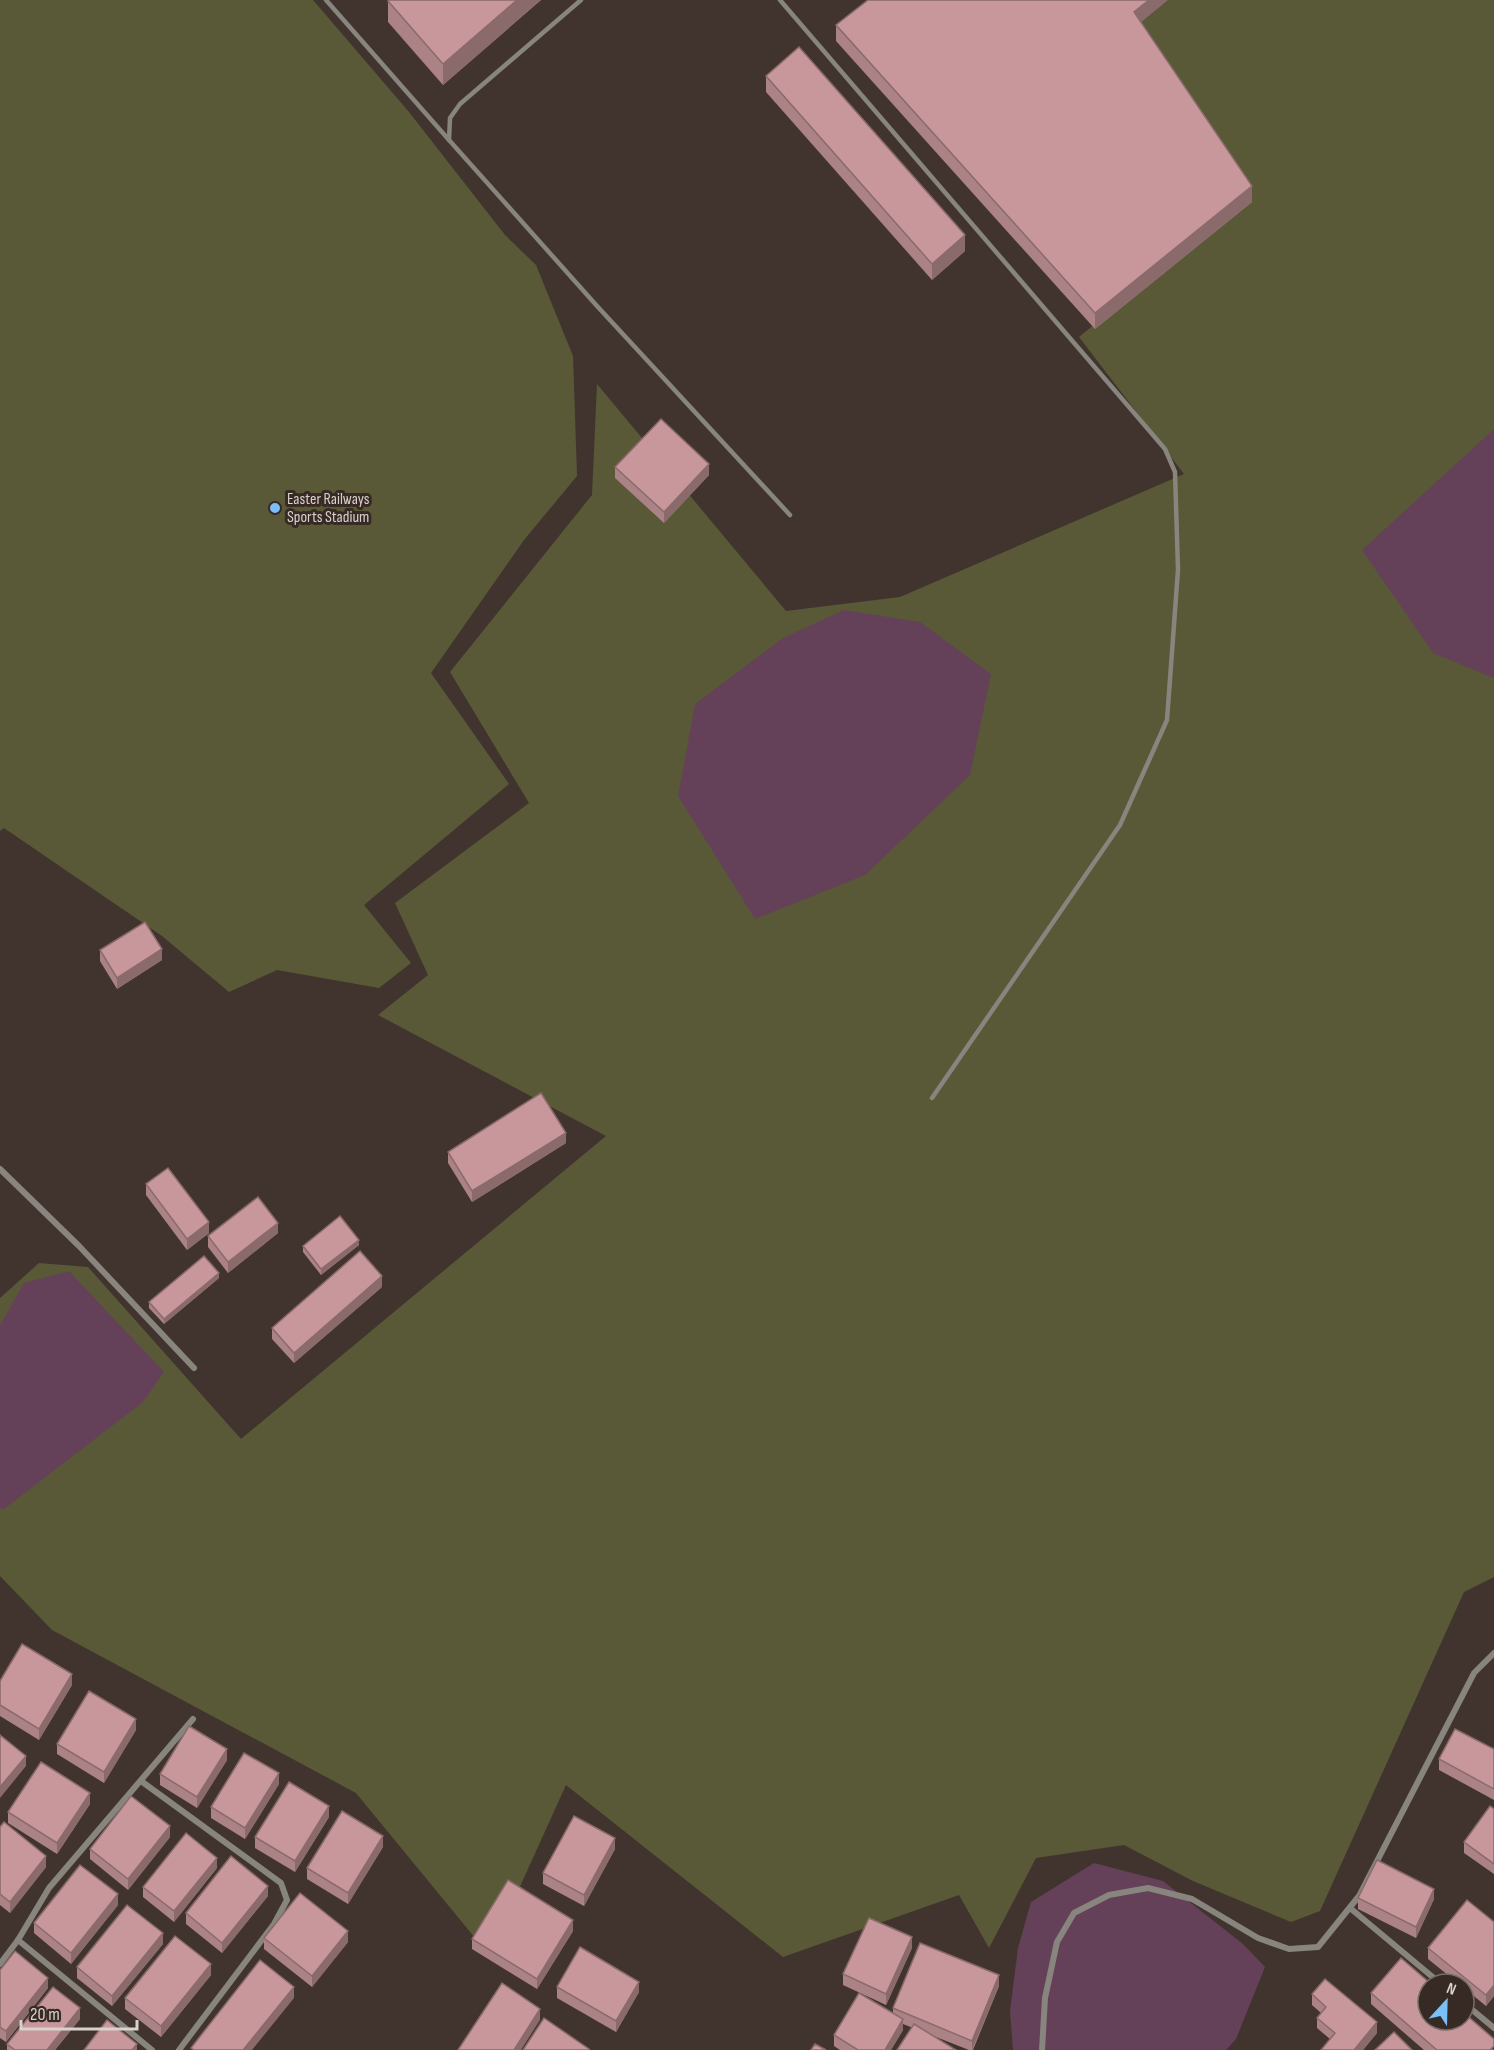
<svg xmlns="http://www.w3.org/2000/svg" width="1494" height="2050" viewBox="0 0 1494 2050" font-family="'Sofia Sans Condensed',sans-serif">
  <style>
    .green { fill: #595938 }
    .water { fill: #644158 }
    .lines { fill: none; stroke-linecap: round; stroke-linejoin: round }
    .lane { stroke: #88847e; stroke-width: 4.5 }
    .street { stroke: #88847e; stroke-width: 6 }
    .wall { fill: #ab8285 }
    .shaded-wall { fill: #8b6a6c }
    .building { fill: #c7979b; stroke: #8b6a6c; stroke-width: 1.5 }
    .poi-dot { fill: #7abff8; stroke: #372a24; stroke-width: 2 }
    .labels { text-anchor: middle; dominant-baseline: central; stroke-width: 6; stroke-linejoin: round; paint-order: stroke }
    .poi-label { font-size: 16px; fill: #d9d1cd; stroke: #372a24; text-anchor: start }
  </style>
  <rect width="100%" height="100%" fill="#41342e"/>
  <!-- green -->
  <g class="green">
    <path d="M0,0H313L409,112L505,235L536,265L573,356L577,476L524,540L431,673L509,784L364,905L411,963L379,988L277,970L229,992L162,936L4,828L0,831Z"/>
    <path d="M1157,0H1494V1577L1464,1592L1320,1911L1291,1922L1193,1881L1124,1845L1036,1858L989,1948L959,1895L783,1957L566,1785L489,1955L356,1793L52,1630L0,1576V1298L39,1263L88,1267L241,1439L606,1136L378,1015L428,975L395,903L529,803L450,672L592,495L597,384L786,611L900,597L1184,474L1079,337L1245,200L1126,19Z"/>
  </g>
  <!-- water -->
  <g class="water">
    <path d="M1494,429V678L1433,653L1362,550Z"/>
    <path d="M844,610L920,622L991,674L970,775L865,875L755,919L678,796L695,704L783,638Z"/>
    <path d="M69,1271L164,1372L143,1402L4,1509L0,1508V1325L24,1283Z"/>
    <path d="M1094,1863L1163,1881L1243,1944L1265,1967L1236,2039L1226,2050H1013L1010,2011L1018,1948L1031,1902Z"/>
  </g>
  <g class="lines">
    <!-- lane -->
    <g class="lane">
      <path d="M326,0L449,140"/>
      <path d="M581,0L460,104L450,118L449,140L597,306L790,515"/>
      <path d="M780,0L1165,449L1175,472L1178,570L1167,720L1120,825L932,1098"/>
    </g>
    <!-- street -->
    <g class="street">
      <path d="M0,1169L79,1246L194,1368"/>
      <path d="M141,1781L281,1883L287,1900L274,1924L179,2050"/>
      <path d="M1350,1908L1441,1984"/>
      <path d="M18,1940L152,2050"/>
      <path d="M0,1964L18,1940L49,1888L193,1719"/>
      <path d="M1464,2003L1494,2028"/>
      <path d="M1042,2050L1045,1998L1057,1942L1074,1913L1109,1895L1148,1888L1192,1899L1258,1938L1289,1949L1318,1947L1359,1896L1474,1673L1494,1653"/>
    </g>
  </g>
  <!-- wall -->
  <g class="wall">
    <path d="M389,0H541L443,85L388,22V1Z"/>
    <path d="M1141,22L1252,202L1095,329L836,41V25Z"/>
    <path d="M766,76L965,251L932,280L766,92Z"/>
    <path d="M615,467L709,475L664,523L615,478Z"/>
    <path d="M100,950L162,960L117,989L100,961Z"/>
    <path d="M566,1143L472,1202L448,1163V1152Z"/>
    <path d="M146,1184L209,1233L187,1250L146,1195Z"/>
    <path d="M278,1233L228,1273L208,1247V1236Z"/>
    <path d="M359,1245L321,1275L303,1252V1246Z"/>
    <path d="M219,1278L164,1324L149,1308V1302Z"/>
    <path d="M382,1287L294,1363L272,1339V1328Z"/>
    <path d="M0,1681L72,1685L39,1740L0,1716Z"/>
    <path d="M136,1730L104,1783L57,1754V1744Z"/>
    <path d="M1494,1749V1800L1439,1770V1759Z"/>
    <path d="M227,1760L197,1808L160,1785V1774Z"/>
    <path d="M279,1784L245,1839L211,1818V1807Z"/>
    <path d="M90,1804L57,1854L8,1823V1812Z"/>
    <path d="M1494,1809V1874L1464,1853V1842Z"/>
    <path d="M329,1817L295,1872L255,1848V1837Z"/>
    <path d="M0,1827L46,1867L10,1913L0,1905Z"/>
    <path d="M170,1837L128,1890L90,1859V1849Z"/>
    <path d="M383,1847L348,1904L307,1879V1868Z"/>
    <path d="M615,1849L584,1906L543,1884V1873Z"/>
    <path d="M217,1868L174,1922L143,1897V1887Z"/>
    <path d="M268,1896L222,1953L186,1924V1913Z"/>
    <path d="M1358,1898L1434,1899L1416,1938L1358,1909Z"/>
    <path d="M118,1905L71,1964L34,1933V1923Z"/>
    <path d="M1494,1922V1996L1486,2006L1464,1988V1984H1459L1428,1959V1948Z"/>
    <path d="M573,1931L537,1989L472,1949V1939Z"/>
    <path d="M264,1938L348,1942L312,1987L264,1949Z"/>
    <path d="M163,1944L112,2006L77,1978V1967Z"/>
    <path d="M912,1948L886,2005L843,1985V1974Z"/>
    <path d="M0,1970L48,1988L6,2042L0,2038Z"/>
    <path d="M211,1975L161,2037L125,2009V1998Z"/>
    <path d="M999,1986L973,2050H969L903,2024V2030L891,2050H840L834,2046V2035L893,2013V2008Z"/>
    <path d="M557,1987L639,1992L616,2032L557,1998Z"/>
    <path d="M1371,1993L1494,2050H1424L1371,2004Z"/>
    <path d="M1312,1994L1377,2033L1363,2050H1321L1330,2039L1317,2028V2018L1321,2013L1312,2005Z"/>
    <path d="M80,2019L55,2050H7V2044Z"/>
  </g>
  <!-- shaded-wall -->
  <g class="shaded-wall">
    <path d="M517,0H541L443,85V64Z"/>
    <path d="M1149,0H1168L1134,28V12Z"/>
    <path d="M1252,186V202L1095,329V313Z"/>
    <path d="M965,235V251L932,280V264Z"/>
    <path d="M709,464V475L664,523V512Z"/>
    <path d="M162,949V960L117,989V978Z"/>
    <path d="M566,1133V1143L472,1202V1191Z"/>
    <path d="M209,1222V1233L187,1250V1239Z"/>
    <path d="M278,1223V1233L228,1273V1262Z"/>
    <path d="M359,1240V1245L321,1275V1269Z"/>
    <path d="M219,1273V1278L164,1324V1319Z"/>
    <path d="M382,1276V1287L294,1363V1353Z"/>
    <path d="M72,1674V1685L39,1740V1729Z"/>
    <path d="M136,1719V1730L104,1783V1772Z"/>
    <path d="M227,1749V1760L197,1808V1797Z"/>
    <path d="M26,1756V1766L0,1798V1787Z"/>
    <path d="M279,1773V1784L245,1839V1828Z"/>
    <path d="M90,1793V1804L57,1854V1843Z"/>
    <path d="M329,1806V1817L295,1872V1861Z"/>
    <path d="M170,1826V1837L128,1890V1879Z"/>
    <path d="M383,1836V1847L348,1904V1893Z"/>
    <path d="M615,1838V1849L584,1906V1895Z"/>
    <path d="M46,1856V1867L10,1913V1902Z"/>
    <path d="M217,1858V1868L174,1922V1911Z"/>
    <path d="M268,1886V1896L222,1953V1943Z"/>
    <path d="M1434,1889V1899L1416,1938V1927Z"/>
    <path d="M118,1894V1905L71,1964V1953Z"/>
    <path d="M573,1920V1931L537,1989V1979Z"/>
    <path d="M348,1931V1942L312,1987V1976Z"/>
    <path d="M163,1933V1944L112,2006V1996Z"/>
    <path d="M912,1937V1948L886,2005V1994Z"/>
    <path d="M211,1964V1975L161,2037V2026Z"/>
    <path d="M999,1975V1986L972,2050V2041Z"/>
    <path d="M48,1978V1988L6,2042V2031Z"/>
    <path d="M639,1982V1992L616,2032V2021Z"/>
    <path d="M1494,1985V1996L1486,2006V1995Z"/>
    <path d="M294,1987V1998L252,2050H243Z"/>
    <path d="M80,2008V2019L55,2050H47Z"/>
    <path d="M540,2009V2020L521,2050H514Z"/>
    <path d="M903,2019V2030L891,2050H885Z"/>
    <path d="M1377,2022V2033L1363,2050H1354Z"/>
    <path d="M137,2044V2050H132Z"/>
  </g>
  <!-- building -->
  <g class="building">
    <path d="M389,0H517L443,64L388,1Z"/>
    <path d="M868,0H1149L1134,12L1252,186L1095,313L836,25Z"/>
    <path d="M799,47L965,235L932,264L766,76Z"/>
    <path d="M661,419L709,464L664,512L615,467Z"/>
    <path d="M145,922L162,949L117,978L100,950Z"/>
    <path d="M541,1093L566,1133L472,1191L448,1152Z"/>
    <path d="M168,1168L209,1222L187,1239L146,1184Z"/>
    <path d="M258,1197L278,1223L228,1262L208,1236Z"/>
    <path d="M340,1216L359,1240L321,1269L303,1246Z"/>
    <path d="M360,1251L382,1276L294,1353L272,1328Z"/>
    <path d="M204,1256L219,1273L164,1319L149,1302Z"/>
    <path d="M22,1644L72,1674L39,1729L0,1705V1681Z"/>
    <path d="M89,1691L136,1719L104,1772L57,1744Z"/>
    <path d="M189,1726L227,1749L197,1797L160,1774Z"/>
    <path d="M1455,1729L1494,1749V1789L1439,1759Z"/>
    <path d="M0,1735L26,1756L0,1787Z"/>
    <path d="M244,1753L279,1773L245,1828L211,1807Z"/>
    <path d="M41,1762L90,1793L57,1843L8,1812Z"/>
    <path d="M289,1782L329,1806L295,1861L255,1837Z"/>
    <path d="M131,1796L170,1826L128,1879L90,1849Z"/>
    <path d="M1490,1806L1494,1809V1864L1464,1842Z"/>
    <path d="M342,1811L383,1836L348,1893L307,1868Z"/>
    <path d="M574,1816L615,1838L584,1895L543,1873Z"/>
    <path d="M4,1822L46,1856L10,1902L0,1894V1827Z"/>
    <path d="M186,1833L217,1858L174,1911L143,1887Z"/>
    <path d="M231,1856L268,1886L222,1943L186,1913Z"/>
    <path d="M1377,1860L1434,1889L1416,1927L1358,1898Z"/>
    <path d="M80,1865L118,1894L71,1953L34,1923Z"/>
    <path d="M508,1880L573,1920L537,1979L472,1939Z"/>
    <path d="M300,1893L348,1931L312,1976L264,1938Z"/>
    <path d="M1467,1900L1494,1922V1985L1486,1995L1428,1948Z"/>
    <path d="M127,1905L163,1933L112,1996L77,1967Z"/>
    <path d="M869,1918L912,1937L886,1994L843,1974Z"/>
    <path d="M175,1936L211,1964L161,2026L125,1998Z"/>
    <path d="M920,1943L999,1975L972,2041L893,2008Z"/>
    <path d="M580,1947L639,1982L616,2021L557,1987Z"/>
    <path d="M15,1951L48,1978L6,2031L0,2027V1970Z"/>
    <path d="M1401,1958L1431,1984H1428V2020H1464V2013L1494,2039V2046L1490,2050H1437L1371,1993Z"/>
    <path d="M260,1960L294,1987L243,2050H194L191,2048Z"/>
    <path d="M1325,1979L1377,2022L1354,2050H1321L1335,2033L1317,2018L1326,2007L1312,1994Z"/>
    <path d="M502,1983L540,2009L514,2050H458Z"/>
    <path d="M53,1987L80,2008L47,2050H15L7,2044Z"/>
    <path d="M859,1993L903,2019L885,2050H858L834,2035Z"/>
    <path d="M544,2018L589,2049L588,2050H523Z"/>
    <path d="M107,2020L137,2044L132,2050H84Z"/>
    <path d="M914,2024L956,2050H897Z"/>
    <path d="M1394,2032L1412,2050H1375Z"/>
    <path d="M815,2044L826,2050H811Z"/>
  </g>
  <!-- markers -->
  <circle class="poi-dot" cx="275" cy="508" r="6"/>
  <g class="labels">
    <!-- poi labels -->
    <g class="poi-label">
      <text x="287" y="499">Easter Railways<tspan x="287" dy="18">Sports Stadium</tspan></text>
    </g>
  </g>
  <!-- north arrow -->
  <g transform="translate(1446 2002) rotate(22)"><circle r="28" fill="#372a24" stroke="#786d68" stroke-width="1.5"/>
  <path d="M0-4.5L10 22L0 15L-10 22Z" fill="#7abff8"/>
  <text y="-9" font-size="16" font-weight="bold" text-anchor="middle" fill="#d9d1cd">N</text>
  </g>
  <!-- scale -->
  <path d="M21 2020v9h116v-9" fill="none" stroke="#d9d1cd" stroke-width="3"/>
  <text x="30" y="2020" font-size="18" fill="#d9d1cd" stroke="#372a24" stroke-width="4.5" paint-order="stroke">20 m</text>
</svg>
